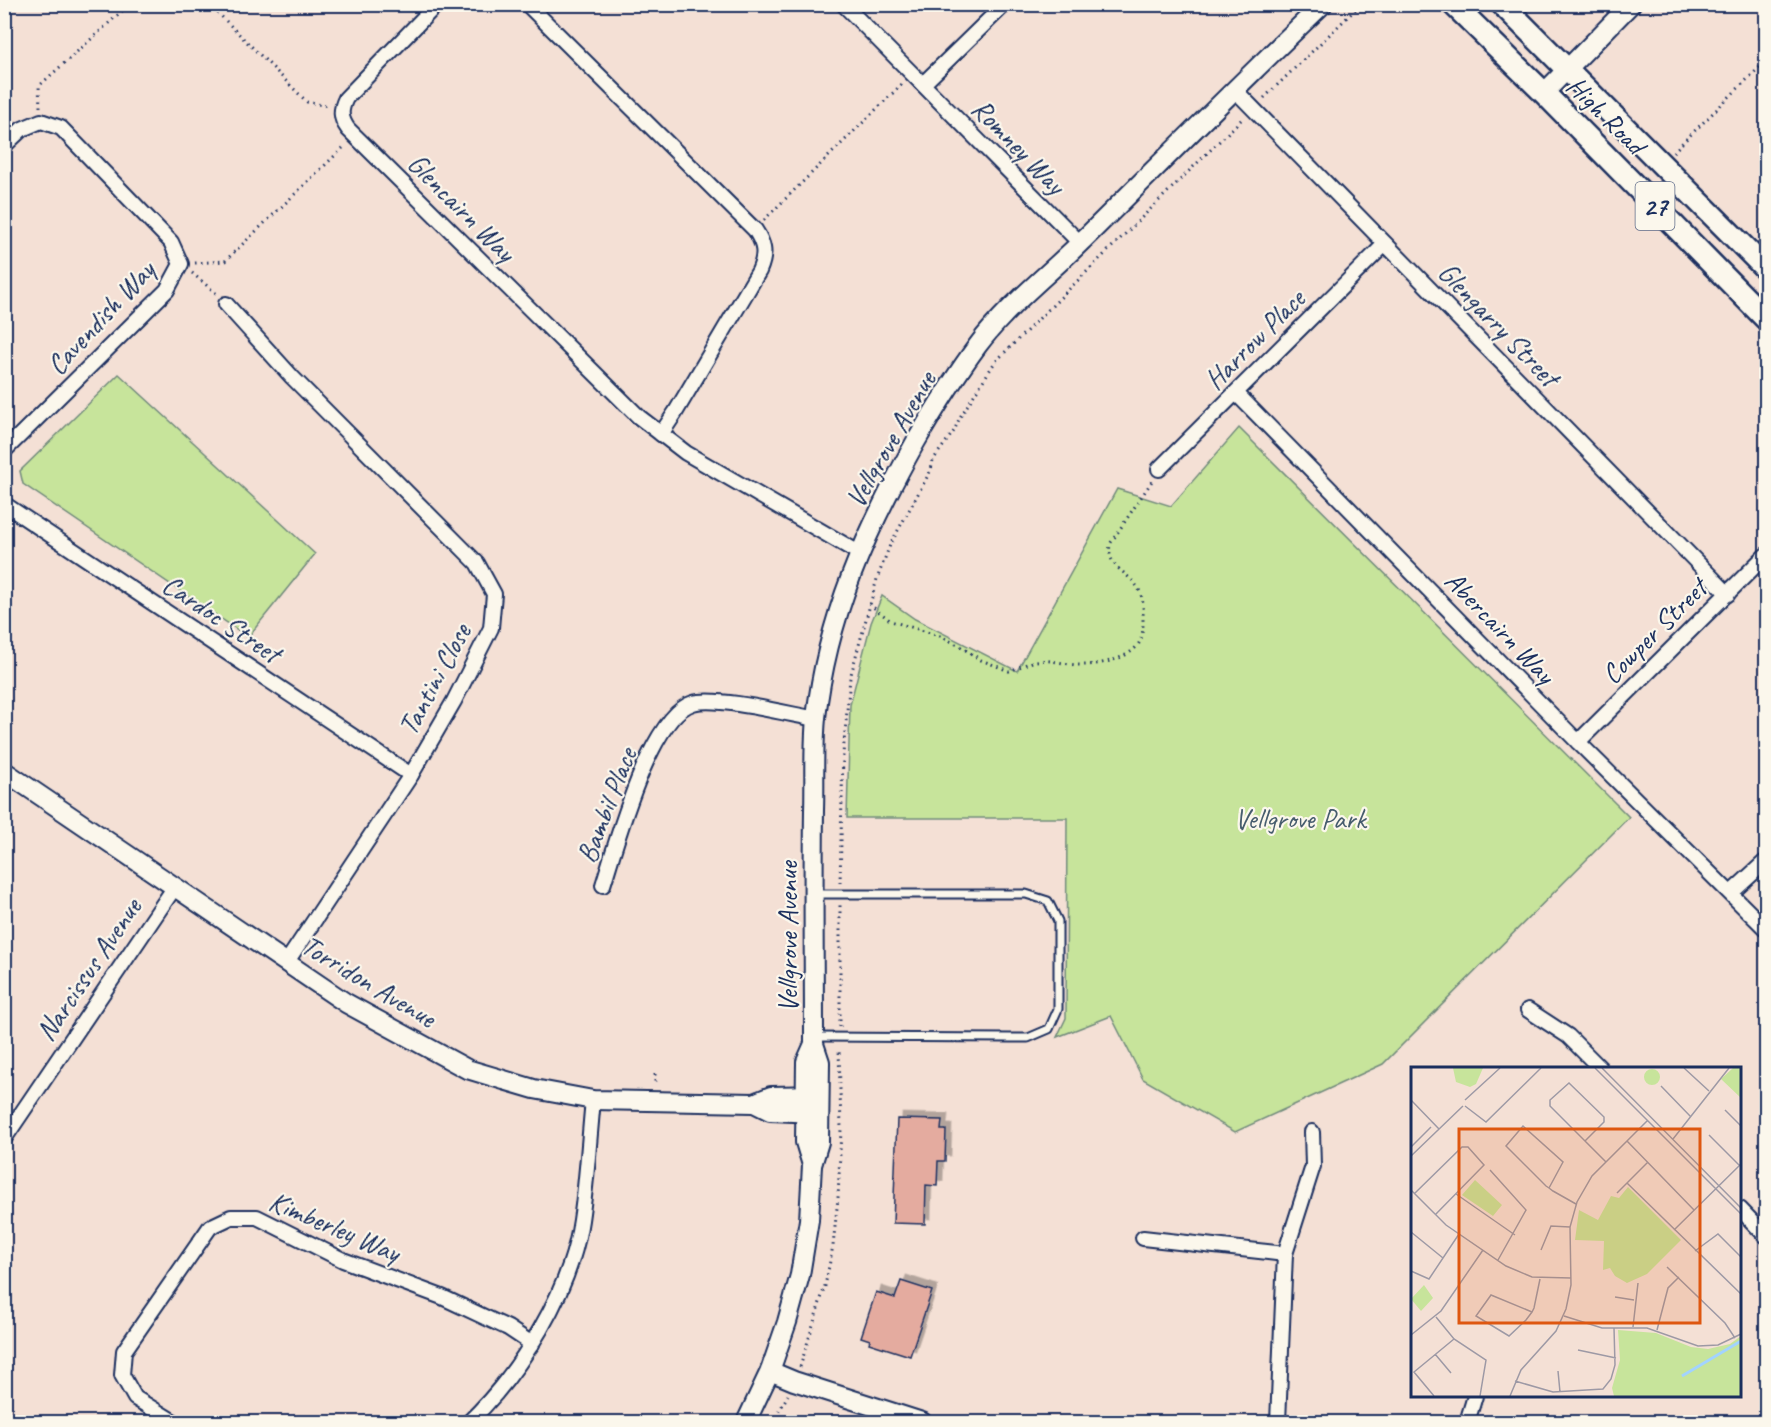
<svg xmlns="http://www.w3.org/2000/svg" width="1771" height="1427" viewBox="0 0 1771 1427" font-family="Caveat,sans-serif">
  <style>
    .green { fill: #c7e49b; stroke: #718a7c; stroke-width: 1.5 }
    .building { fill: #e4ab9f; stroke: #1b2f5e; stroke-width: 1.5; filter: url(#shadow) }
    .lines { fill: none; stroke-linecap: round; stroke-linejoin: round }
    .lane-casing { stroke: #1b2f5e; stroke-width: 11 }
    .street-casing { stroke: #1b2f5e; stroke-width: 18 }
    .secondary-casing { stroke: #1b2f5e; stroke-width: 22 }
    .primary-casing { stroke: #1b2f5e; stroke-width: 26 }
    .path { stroke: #1b2f5e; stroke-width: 3; stroke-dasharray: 1.5 4.5; stroke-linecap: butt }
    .lane { stroke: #fbf7ec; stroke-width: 7 }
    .street { stroke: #fbf7ec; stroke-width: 14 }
    .secondary { stroke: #fbf7ec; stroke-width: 18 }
    .primary { stroke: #fbf7ec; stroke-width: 21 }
    .labels { text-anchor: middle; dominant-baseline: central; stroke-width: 4.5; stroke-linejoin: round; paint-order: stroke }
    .shield { fill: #fbf7ec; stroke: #5e6b89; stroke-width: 1.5 }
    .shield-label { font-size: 27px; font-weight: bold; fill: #1b2f5e }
    .street-label { font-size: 28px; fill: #1b2f5e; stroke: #fbf7ec }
    .park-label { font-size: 28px; fill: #465c6d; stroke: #fbf7ec }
    .inset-river { fill: none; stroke: #a2d3ff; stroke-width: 3 }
    .inset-road { fill: none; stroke: #9d99a5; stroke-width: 1.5 }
    .view { fill: #de5710; fill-opacity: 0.15; stroke: #de5710; stroke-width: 3 }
    .inset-edge { fill: none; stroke: #1b2f5e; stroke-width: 3 }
  </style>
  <defs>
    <filter id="shadow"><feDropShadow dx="5.5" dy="-5.5" stdDeviation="0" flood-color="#0004"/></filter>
  </defs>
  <rect width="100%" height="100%" fill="#f4e0d5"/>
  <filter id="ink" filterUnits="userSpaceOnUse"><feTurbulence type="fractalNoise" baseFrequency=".0167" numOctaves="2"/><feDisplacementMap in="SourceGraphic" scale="12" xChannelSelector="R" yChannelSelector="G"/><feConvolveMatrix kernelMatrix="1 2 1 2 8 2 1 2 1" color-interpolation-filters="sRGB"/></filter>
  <g filter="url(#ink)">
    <!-- green -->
    <g class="green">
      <path d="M119,374L315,554L248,637L23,484L20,471Z"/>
      <path d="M1239,428L1629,817L1383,1064L1235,1132L1143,1079L1111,1016L1057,1037L1066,1018L1067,818H847L850,705L871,623L882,596L915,619L1017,671L1117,489L1171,506Z"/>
    </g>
    <!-- building -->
    <g class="building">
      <path d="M897,1119L942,1120L941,1130H946L945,1161H938L937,1186L926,1185L925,1224L893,1223Z"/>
      <path d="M901,1281L932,1291L910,1356L869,1343L870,1340L861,1337L876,1292L895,1298Z"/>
    </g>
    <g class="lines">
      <!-- lane casing -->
      <g class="lane-casing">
        <path id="lane" d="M815,894H1026L1048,901L1058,921V1009L1049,1029L1028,1038L816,1037"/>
      </g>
      <!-- street casing -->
      <g class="street-casing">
        <g id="street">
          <path d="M437,4L346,98C340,110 340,118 348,129L639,417L686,453L859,553"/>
          <path d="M527,4L755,230C765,245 766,255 759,271L675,413L661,434"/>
          <path d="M843,4L1080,243"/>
          <path d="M923,84L1005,4"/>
          <path d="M1234,89L1728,594"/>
          <path d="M4,146L22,129L41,121L61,128L171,242L181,264L167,290L4,451"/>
          <path d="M226,304L292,377L477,563L494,594L491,628L454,701L411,775L286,963"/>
          <path d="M1236,393L1578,742L1766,929"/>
          <path d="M1159,469L1385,244"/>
          <path d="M4,504L411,775"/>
          <path d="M1578,742L1766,555"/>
          <path d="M603,885C616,844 650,716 693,703C718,696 788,714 816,719"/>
          <path d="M1731,893L1766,861"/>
          <path d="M1528,1010L1568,1036L1600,1068"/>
          <path d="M4,1139L174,888"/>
          <path d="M1740,1209L1766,1236"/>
          <path d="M1143,1238L1285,1254"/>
          <path d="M174,1422L135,1398L122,1375L124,1351L210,1227L231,1217H257L343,1260L442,1297L508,1328L532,1344"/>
          <path d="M469,1422C520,1373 571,1291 581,1220C587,1180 589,1140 593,1100"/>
          <path d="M1278,1422L1285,1254L1313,1166L1312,1132"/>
          <path d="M1467,1422L1475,1396"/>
        </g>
      </g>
      <!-- secondary casing -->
      <g class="secondary-casing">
        <g id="secondary">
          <path d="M1544,93L1631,4"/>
          <path d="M4,771L346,1003L467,1069L534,1089L593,1100L754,1103L771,1096L819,1095"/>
          <path d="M754,1103L770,1111L816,1113"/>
          <path d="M812,1165L805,1142L806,1062L814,1044"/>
          <path d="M770,1371L794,1381L922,1422"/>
          <path d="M746,1422L770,1371L787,1322L800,1275L809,1220L812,1165L819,1142L820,1062L814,1044C814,966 813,888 814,810C815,780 813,749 816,718C827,617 866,531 915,443C934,410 955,376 978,345C1007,306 1048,275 1082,241C1162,162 1241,82 1323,4"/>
        </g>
      </g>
      <!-- primary casing -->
      <g class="primary-casing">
        <g id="primary">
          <path d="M1453,4L1544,93L1766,319"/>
          <path d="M1502,4L1766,269"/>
        </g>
      </g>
      <!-- path -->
      <g class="path">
        <path d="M209,4L307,102L328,106"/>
        <path d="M1264,98L1361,4"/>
        <path d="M40,107L39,86L130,4"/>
        <path d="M1673,152L1766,61"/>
        <path d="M764,220L903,83"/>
        <path d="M195,263L225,261L346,145"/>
        <path d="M192,273L217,294"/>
        <path d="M869,604L891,621L940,636L958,645L981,660L1009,671C1018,668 1027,663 1036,661C1050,659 1063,664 1077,665C1095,666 1126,660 1137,646C1143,639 1143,629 1143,620C1143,610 1144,601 1140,592C1131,571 1106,570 1110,544L1152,481"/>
        <path d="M840,883L843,754L850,678L877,579L890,545L931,470L933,460L954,431L960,417L995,362L1244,117"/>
        <path d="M840,1027V904"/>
        <path d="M655,1074V1084"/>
        <path d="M800,1367L825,1286L833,1246L838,1198L841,1129L839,1048"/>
        <path d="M773,1422L788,1395"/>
      </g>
      <!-- lane -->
      <use href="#lane" class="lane"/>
      <!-- street -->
      <use href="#street" class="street"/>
      <!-- secondary -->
      <use href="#secondary" class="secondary"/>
      <!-- primary -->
      <use href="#primary" class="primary"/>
    </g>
  </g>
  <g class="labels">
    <!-- shield labels -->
    <rect class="shield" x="1635.5" y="182" width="39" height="48" rx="4.5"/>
    <g class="shield-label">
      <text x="1655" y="206">27</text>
    </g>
    <!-- street labels -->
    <g class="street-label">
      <text transform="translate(1606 115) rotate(45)">High Road</text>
      <text transform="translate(1019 146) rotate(46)">Romney Way</text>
      <text transform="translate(462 207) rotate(45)">Glencairn Way</text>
      <text transform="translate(100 317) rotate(-47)">Cavendish Way</text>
      <text transform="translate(1499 324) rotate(46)">Glengarry Street</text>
      <text transform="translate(1254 339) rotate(-45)">Harrow Place</text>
      <text transform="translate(890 439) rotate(-60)">Vellgrove Avenue</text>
      <text transform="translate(222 618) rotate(34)">Cardoc Street</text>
      <text transform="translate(1500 627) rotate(46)">Abercairn Way</text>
      <text transform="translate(1654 631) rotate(-45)">Cowper Street</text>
      <text transform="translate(434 679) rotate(-62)">Tantini Close</text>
      <text transform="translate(606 805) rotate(-69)">Bambil Place</text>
      <text transform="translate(787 937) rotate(-90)">Vellgrove Avenue</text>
      <text transform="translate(88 969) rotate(-56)">Narcissus Avenue</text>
      <text transform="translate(369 981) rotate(31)">Torridon Avenue</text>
      <text transform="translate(335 1226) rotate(23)">Kimberley Way</text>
    </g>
    <!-- park labels -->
    <g class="park-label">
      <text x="1300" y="818">Vellgrove Park</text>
    </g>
  </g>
  <!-- overview -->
  <g transform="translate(1411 1067)">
    <rect width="330" height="330" fill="#f4e0d5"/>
    <path d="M42,1H72L65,17L59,20L45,15ZM322,1H330V31L310,12ZM233 10a8 8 0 1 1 16 0a8 8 0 1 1-16 0ZM64,113L91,138L82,149L51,128ZM217,120L270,173L236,207L216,216L204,209L199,201L192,203L193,174L164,173L168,143L187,153L200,129L208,131ZM13,218L22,231L10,244L0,232ZM207,263L245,266L280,280L297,282L319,277L330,269V329H203L201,321L209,293Z" fill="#c7e49b"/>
    <path class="inset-river" d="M271,309L330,274"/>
    <path class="inset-road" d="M184,1L330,147M191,1L330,141M273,1L298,24M250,19L280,50M0,33L28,62M54,33L89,1M54,39L75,55L130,1M314,43L330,59M298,68L328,98M262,72L318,1M174,74L139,39V33L158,16L193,50V55L174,74L195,95M216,74L283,143M0,80L20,60M0,89L52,39M79,103L115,143L87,193M216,116L330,227M138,121L152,95L112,59L95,79L135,119L138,121L142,124L165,137M0,123L35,158L95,199L121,210L160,211M206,126L237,95M3,127L51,80H57L73,98L24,148M45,127L104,168M263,163L330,97M0,165L32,191M130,183L140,159L159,160M284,184L307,167L330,190M256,200L314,256L324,271M0,204L18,212L48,167M204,230L223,233M121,245L80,228L65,249L98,269L115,253L121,245L123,241L129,212M153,249L191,261H236L287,279L307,278L330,267M25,250L43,272L75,293L69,329M222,260L227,216M246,263L257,221L268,210M0,268L30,244L72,183M167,283L205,291M24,287L40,306M147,304L149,325M104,314L142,325L192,322L200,312L204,298L203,261M23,329L3,305L43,272M99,329L110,303L145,264L155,242L160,218L159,160L166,135L181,109L236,54"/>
    <path class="view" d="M48,62H289V256H48Z"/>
    <rect width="330" height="330" class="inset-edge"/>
  </g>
  <!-- margin -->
  <rect width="1771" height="1427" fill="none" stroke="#fbf7ec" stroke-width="24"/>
  <rect x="12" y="12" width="1747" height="1403" fill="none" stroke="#1b2f5e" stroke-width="2" filter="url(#ink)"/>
</svg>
